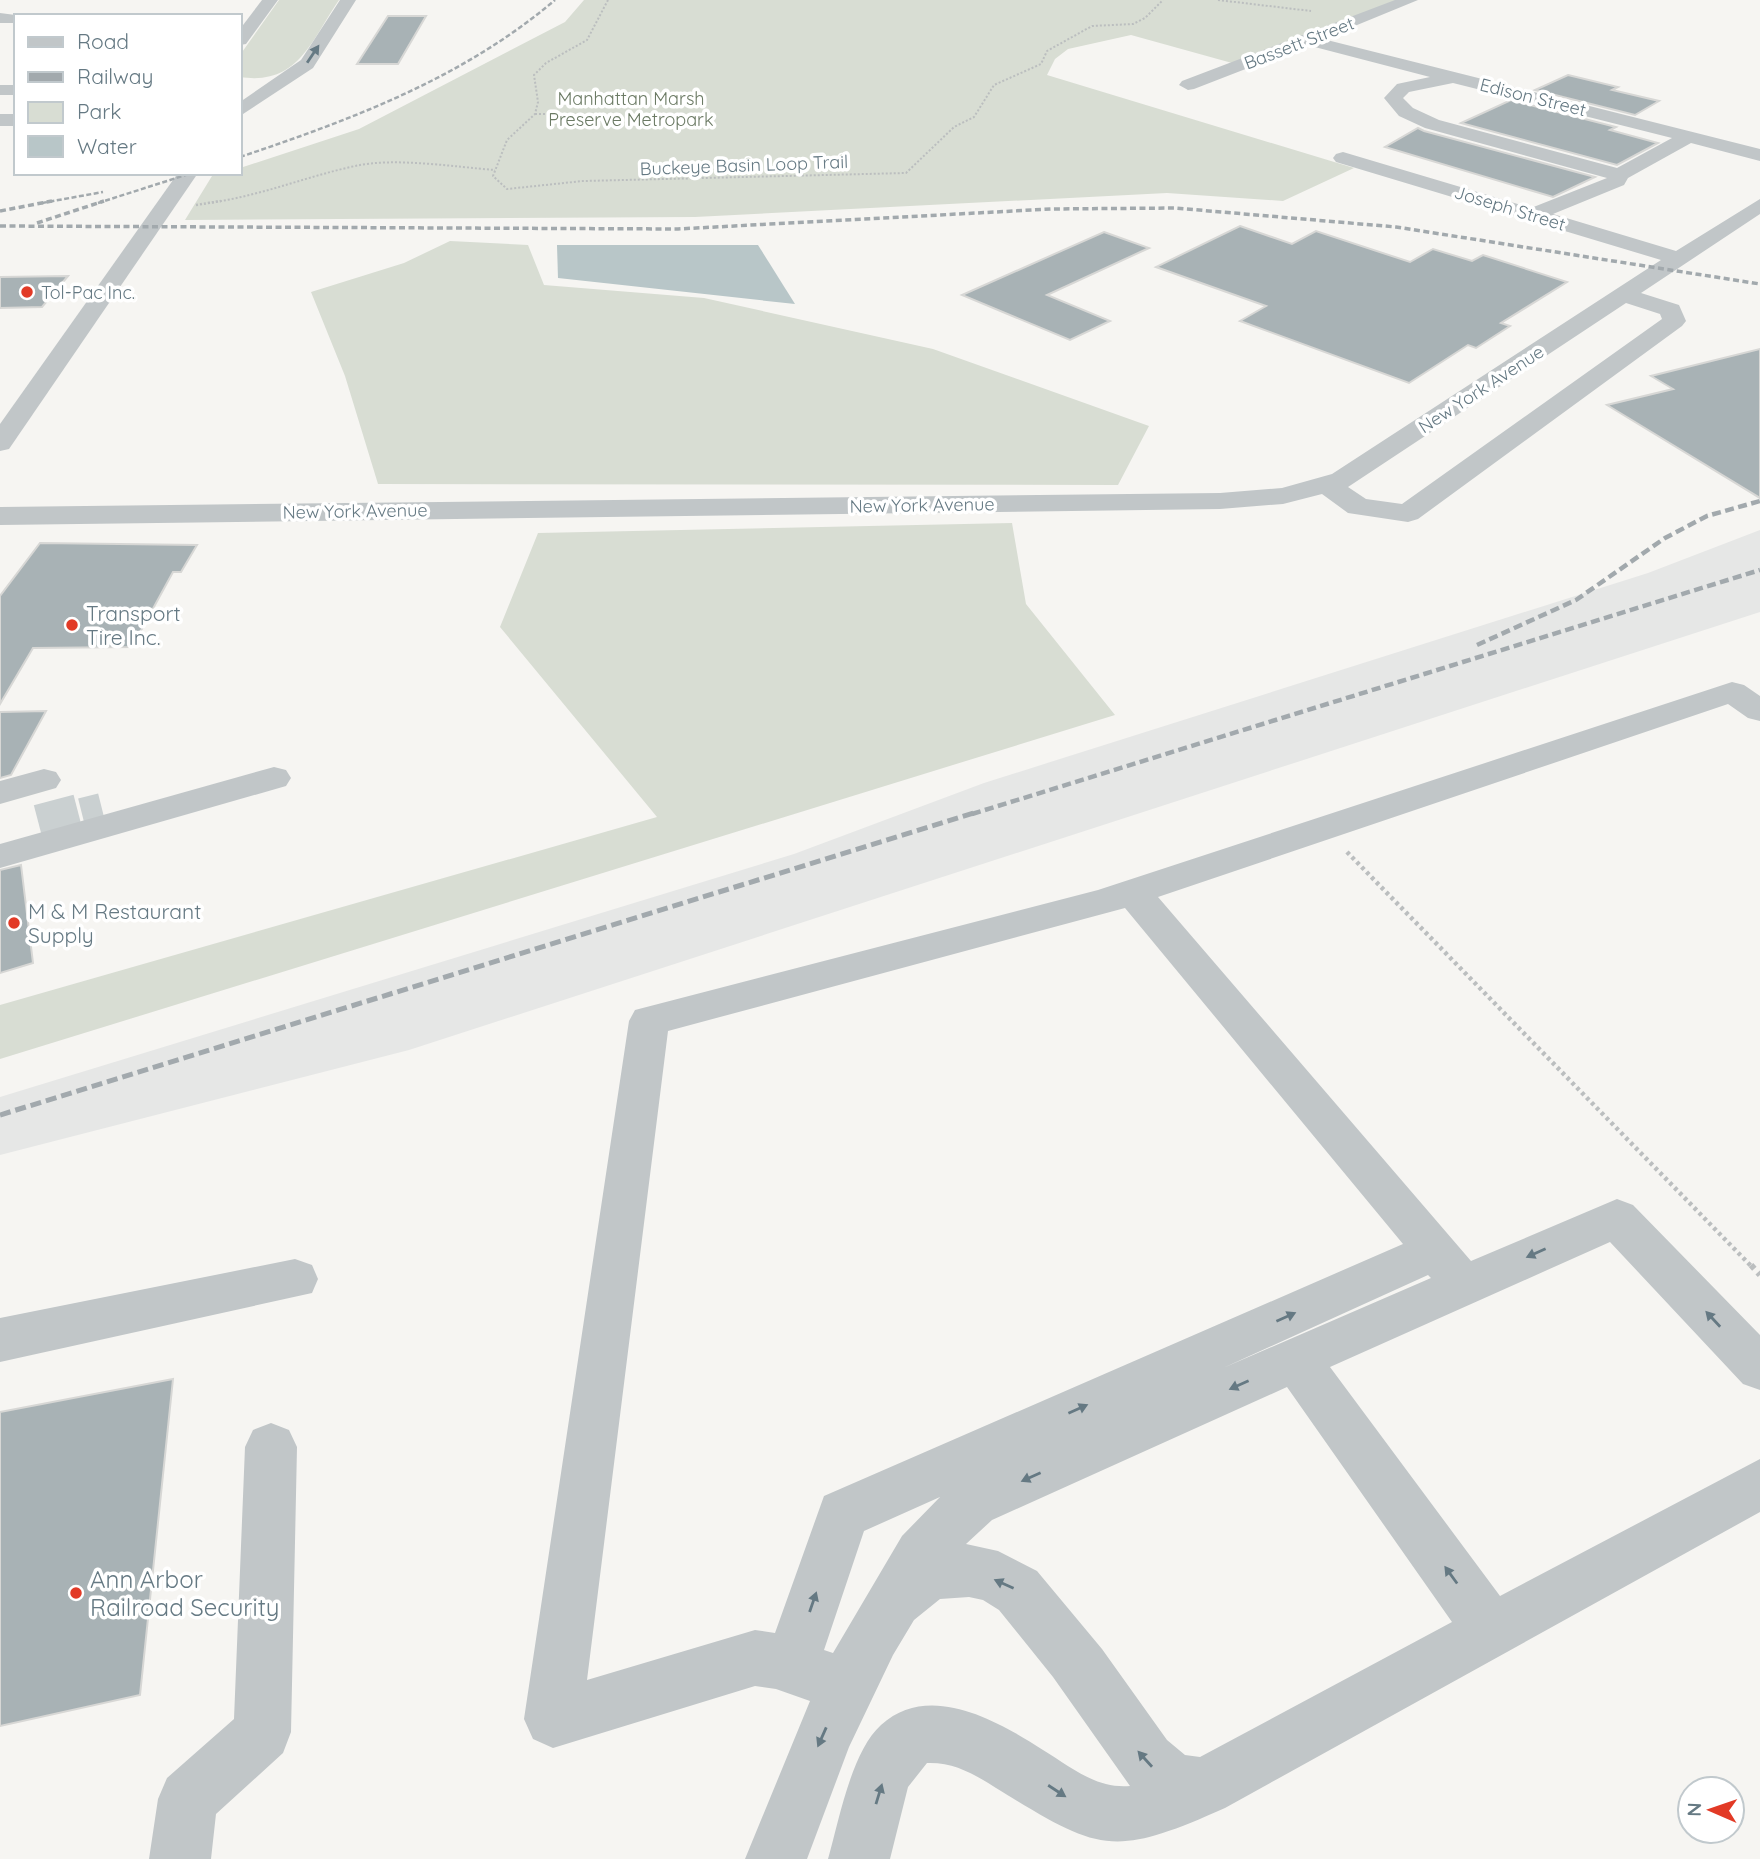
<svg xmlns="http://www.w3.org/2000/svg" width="1760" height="1859" viewBox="0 0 1760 1859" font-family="Quicksand,sans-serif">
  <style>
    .built { fill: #e6e7e6 }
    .green { fill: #d8ddd3 }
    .water { fill: #b8c6c8 }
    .building { fill: #a8b2b5; stroke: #d7d7d5; stroke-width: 2 }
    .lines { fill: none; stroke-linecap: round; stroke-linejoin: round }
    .minor-tunnel-far1 { stroke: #cad0d1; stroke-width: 32; stroke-dasharray: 32 16; stroke-linecap: butt }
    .minor-tunnel { stroke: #cad0d1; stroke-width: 41; stroke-dasharray: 41 20; stroke-linecap: butt }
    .path-far3 { stroke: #bbbebf; stroke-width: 2; stroke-dasharray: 2 2; stroke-linecap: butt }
    .path-far2 { stroke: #bbbebf; stroke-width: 2.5; stroke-dasharray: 2 2; stroke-linecap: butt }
    .path-far1 { stroke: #bbbebf; stroke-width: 4.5; stroke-dasharray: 3.5 3.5; stroke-linecap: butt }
    .path { stroke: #bbbebf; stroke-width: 6; stroke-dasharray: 5 5; stroke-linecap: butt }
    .minor { fill: #c1c6c8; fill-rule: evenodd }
    .rail-far3 { stroke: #a2a9ad; stroke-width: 2.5; stroke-dasharray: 5 2.5; stroke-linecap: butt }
    .rail-far2 { stroke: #a2a9ad; stroke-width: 3.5; stroke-dasharray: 6 3.5; stroke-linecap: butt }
    .rail-far1 { stroke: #a2a9ad; stroke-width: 4.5; stroke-dasharray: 9 4.5; stroke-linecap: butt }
    .rail { stroke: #a2a9ad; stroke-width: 5; stroke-dasharray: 11 5; stroke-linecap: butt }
    .oneway { fill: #657983 }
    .poi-dot { fill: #e23a26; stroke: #fff; stroke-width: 2.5 }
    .labels { text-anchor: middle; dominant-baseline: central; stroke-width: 7; stroke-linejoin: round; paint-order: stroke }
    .far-street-label { font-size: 18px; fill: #657983; stroke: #fff }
    .far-park-label { font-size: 18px; fill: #6b7a64; stroke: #fff }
    .far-poi-label { font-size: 18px; fill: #657983; stroke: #fff; text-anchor: start }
    .poi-label { font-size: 21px; fill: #657983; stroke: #fff; text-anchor: start }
    .near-poi-label { font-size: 24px; fill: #657983; stroke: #fff; text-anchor: start }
  </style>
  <rect width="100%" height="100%" fill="#f6f5f2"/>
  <!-- built -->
  <path class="built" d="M1760,530V612L409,1050L0,1155V1097L794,854L984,783L1648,573Z"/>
  <!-- green -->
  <g class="green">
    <path d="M279,0H339C311,41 298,86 240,77V55Z"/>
    <path d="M584,0H1397L1232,63L1131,35L1068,49L1055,59L1047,75L1354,168L1283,201L1167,193L695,217L185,220L212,176L240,173V168L359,129L565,22Z"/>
    <path d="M450,241L528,245L544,285L704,298L933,349L1149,426L1118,485L378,484L345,376L311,292L404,263Z"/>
    <path d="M1012,523L1026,604L1115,715L0,1059V1005L657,817L500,627L538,533Z"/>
  </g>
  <!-- water -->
  <path class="water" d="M557,245H758L795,304L558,278Z"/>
  <!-- building -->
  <g class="building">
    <path d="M388,16H426L398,64H357Z"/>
    <path d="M1568,75L1618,87L1612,90L1659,101L1635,115L1535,90Z"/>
    <path d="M1511,100L1616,127L1610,130L1658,143L1617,165L1461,123Z"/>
    <path d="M1418,128L1424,131L1595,177L1553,197L1385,147Z"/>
    <path d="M1240,226L1292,244L1316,231L1410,262L1433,249L1472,261L1483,255L1567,282L1501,323L1510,326L1476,348L1468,345L1409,383L1240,321L1266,306L1156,267Z"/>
    <path d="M1104,232L1149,248L1047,295L1110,321L1070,340L962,295Z"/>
    <path d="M68,276L42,307L0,308V277Z"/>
    <path d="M1760,349V498L1607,405L1673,389L1651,376Z"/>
    <path d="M40,543L197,545L181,572H173L132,647L33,648L0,704V596Z"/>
    <path d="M46,711L11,775L0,778V712Z"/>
    <path d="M21,865L33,963L0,973V870Z"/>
    <path d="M173,1379L140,1695L0,1726V1412Z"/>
  </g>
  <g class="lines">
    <!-- minor-tunnel-far1 -->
    <path class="minor-tunnel-far1" d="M82,814L102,809"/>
    <!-- minor-tunnel -->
    <path class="minor-tunnel" d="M39,825L89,812"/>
    <!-- path-far3 -->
    <g class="path-far3">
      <path d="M608,0L587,40L546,63L534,75L538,102L535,114L507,140L493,176L507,189L583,181L906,173L954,127L974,117L994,85L1041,64L1047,51L1092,26L1133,24L1145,18L1163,0"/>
      <path d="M1218,0L1311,11"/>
      <path d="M535,114H559"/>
      <path d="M208,203C261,196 304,177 355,166C394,157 455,167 495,170"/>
    </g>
    <!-- path-far2 -->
    <path class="path-far2" d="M196,205L221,201"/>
    <!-- path-far1 -->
    <path class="path-far1" d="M1347,852L1752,1267"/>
    <!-- path -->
    <path class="path" d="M1751,1265L1760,1275"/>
    <!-- minor -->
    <g class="minor">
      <path d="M262,0H278L246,44L240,45V29Z"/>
      <path d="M340,0H356L313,68L240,116V102L301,60Z"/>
      <path d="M1395,0H1418L1323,39L1760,149V161L1691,143L1628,178L1624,185L1553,214L1676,251L1760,199V214L1641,293L1679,305L1686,321L1682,326L1418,519L1408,522L1348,513L1322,494L1283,504L1220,509L0,525V507L1220,493L1282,488L1332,474L1661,260L1336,162L1333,158L1336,154L1343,152L1531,208L1607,178L1425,128L1399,116L1384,98L1397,84L1430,77L1307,45L1194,89L1188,90L1179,85L1182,81ZM1453,83L1672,138L1617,168L1439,120L1413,108L1403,98L1409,92ZM1626,303L1660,314L1662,319L1402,504L1366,499L1348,487Z"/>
      <path d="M0,13L23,16H16V23H0Z"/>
      <rect x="0" y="85" width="16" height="10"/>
      <rect x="0" y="114" width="16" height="12"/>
      <path d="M178,173H198L9,449L0,451V424Z"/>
      <path d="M1732,682L1744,685L1760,696V721L1748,718L1728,704L1158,897L1471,1261L1617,1199L1633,1205L1760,1335V1390L1743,1384L1610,1242L1330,1367L1500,1596L1760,1459V1512L1225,1808C1111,1859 1099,1851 996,1788C974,1774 954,1762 927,1763L908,1787L890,1859H828C839,1821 851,1752 881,1725C929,1681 998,1721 1043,1750C1071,1767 1096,1789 1130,1786L1053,1677L999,1610L983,1600L969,1597L940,1599L914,1620L893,1655L849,1747L807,1859H745L810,1701L776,1689L755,1686L553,1748L533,1739L524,1719L629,1021L635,1010L1098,890ZM1125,908L1403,1244L824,1496L775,1633L755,1630L587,1680L668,1031ZM1428,1275L1431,1278L1223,1368ZM1287,1387L1452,1622L1200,1757L1185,1755L1167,1740L1102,1649L1037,1571L998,1551L966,1544L992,1520ZM940,1497L902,1536L833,1653L824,1650L864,1531Z"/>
      <path d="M274,767L286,770L291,778L286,786L0,868V844Z"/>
      <path d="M44,769L56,772L61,780L56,788L0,804V781Z"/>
      <path d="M295,1259L312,1265L318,1279L312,1293L0,1362V1318Z"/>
      <path d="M271,1423L289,1430L297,1447L291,1732L283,1753L216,1814L211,1859H149L158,1799L167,1778L234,1719L245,1447L253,1430Z"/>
    </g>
    <!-- rail-far3 -->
    <g class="rail-far3">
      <path d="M240,157C353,119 463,78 555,0"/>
      <path d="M42,203L103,192"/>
      <path d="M98,203L192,173"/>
    </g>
    <!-- rail-far2 -->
    <g class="rail-far2">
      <path d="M0,211L52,201"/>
      <path d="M37,223L104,201"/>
      <path d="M0,226L678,229L1051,209L1175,208L1396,227L1760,284"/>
    </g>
    <!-- rail-far1 -->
    <g class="rail-far1">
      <path d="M1477,645L1576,600L1665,538L1707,516L1760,501"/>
      <path d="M972,814L1760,570"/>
    </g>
    <!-- rail -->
    <path class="rail" d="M0,1115L977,812"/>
  </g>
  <!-- one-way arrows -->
  <defs><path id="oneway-solid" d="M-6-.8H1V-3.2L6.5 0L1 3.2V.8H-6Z" transform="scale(1.75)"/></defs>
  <g class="oneway">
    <use href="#oneway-solid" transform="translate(313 54) rotate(-56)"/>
    <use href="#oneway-solid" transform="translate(1536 1253) rotate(156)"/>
    <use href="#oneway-solid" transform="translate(1286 1317) rotate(-24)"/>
    <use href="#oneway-solid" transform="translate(1713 1319) rotate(-133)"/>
    <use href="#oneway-solid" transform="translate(1239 1385) rotate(156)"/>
    <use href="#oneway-solid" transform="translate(1078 1409) rotate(-24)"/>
    <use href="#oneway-solid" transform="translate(1031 1477) rotate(156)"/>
    <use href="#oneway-solid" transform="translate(1451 1575) rotate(-126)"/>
    <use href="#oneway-solid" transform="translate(1004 1584) rotate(-156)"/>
    <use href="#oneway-solid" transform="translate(813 1602) rotate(-71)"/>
    <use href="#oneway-solid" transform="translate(822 1737) rotate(114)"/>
    <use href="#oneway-solid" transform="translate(1145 1759) rotate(-132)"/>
    <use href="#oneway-solid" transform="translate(1057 1791) rotate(33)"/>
    <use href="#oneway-solid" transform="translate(879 1794) rotate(-73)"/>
  </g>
  <!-- markers -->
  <g class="poi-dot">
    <circle cx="27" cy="292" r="7"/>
    <circle cx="72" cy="625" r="7"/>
    <circle cx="14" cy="923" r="7"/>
    <circle cx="76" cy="1593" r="7"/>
  </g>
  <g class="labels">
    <!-- far-street labels -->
    <g class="far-street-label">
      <text transform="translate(1299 43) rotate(-21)">Bassett Street</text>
      <text transform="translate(1533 97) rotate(14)">Edison Street</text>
      <text transform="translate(744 165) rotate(-2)">Buckeye Basin Loop Trail</text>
      <text transform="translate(1510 208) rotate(17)">Joseph Street</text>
      <text transform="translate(1481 389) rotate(-33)">New York Avenue</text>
      <text transform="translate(922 505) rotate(-1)">New York Avenue</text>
      <text transform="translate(355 511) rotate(-1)">New York Avenue</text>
    </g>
    <!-- far-park labels -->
    <g class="far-park-label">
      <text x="631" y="98">Manhattan Marsh<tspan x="631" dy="21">Preserve Metropark</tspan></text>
    </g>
    <!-- far-poi labels -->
    <g class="far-poi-label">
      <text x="41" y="292">Tol-Pac Inc.</text>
    </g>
    <!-- poi labels -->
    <g class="poi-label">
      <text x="86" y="613">Transport<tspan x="86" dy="24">Tire Inc.</tspan></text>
      <text x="28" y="911">M &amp; M Restaurant<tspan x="28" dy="24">Supply</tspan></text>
    </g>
    <!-- near-poi labels -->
    <g class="near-poi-label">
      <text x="90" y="1579">Ann Arbor<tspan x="90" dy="28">Railroad Security</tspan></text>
    </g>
  </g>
  <!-- legend -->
  <rect x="14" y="14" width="228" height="161" fill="#ffffff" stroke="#c1c9cd" stroke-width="2"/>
  <rect x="28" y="37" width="35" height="10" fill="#c1c6c8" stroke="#c1c9cd" stroke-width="2"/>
  <text x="77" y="49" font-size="21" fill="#657983">Road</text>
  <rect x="28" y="72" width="35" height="10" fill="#a2a9ad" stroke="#c1c9cd" stroke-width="2"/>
  <text x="77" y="84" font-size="21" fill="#657983">Railway</text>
  <rect x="28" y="102" width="35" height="21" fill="#d8ddd3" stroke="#c1c9cd" stroke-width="2"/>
  <text x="77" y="119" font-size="21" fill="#657983">Park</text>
  <rect x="28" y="136" width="35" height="21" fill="#b8c6c8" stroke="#c1c9cd" stroke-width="2"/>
  <text x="77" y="154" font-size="21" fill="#657983">Water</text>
  <!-- north arrow -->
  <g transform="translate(1711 1810) rotate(272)"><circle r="33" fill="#ffffff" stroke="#c1c9cd" stroke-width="2"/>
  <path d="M0-5L12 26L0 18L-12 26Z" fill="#e23a26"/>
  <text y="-10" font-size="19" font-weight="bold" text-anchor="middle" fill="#657983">N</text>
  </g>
</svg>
